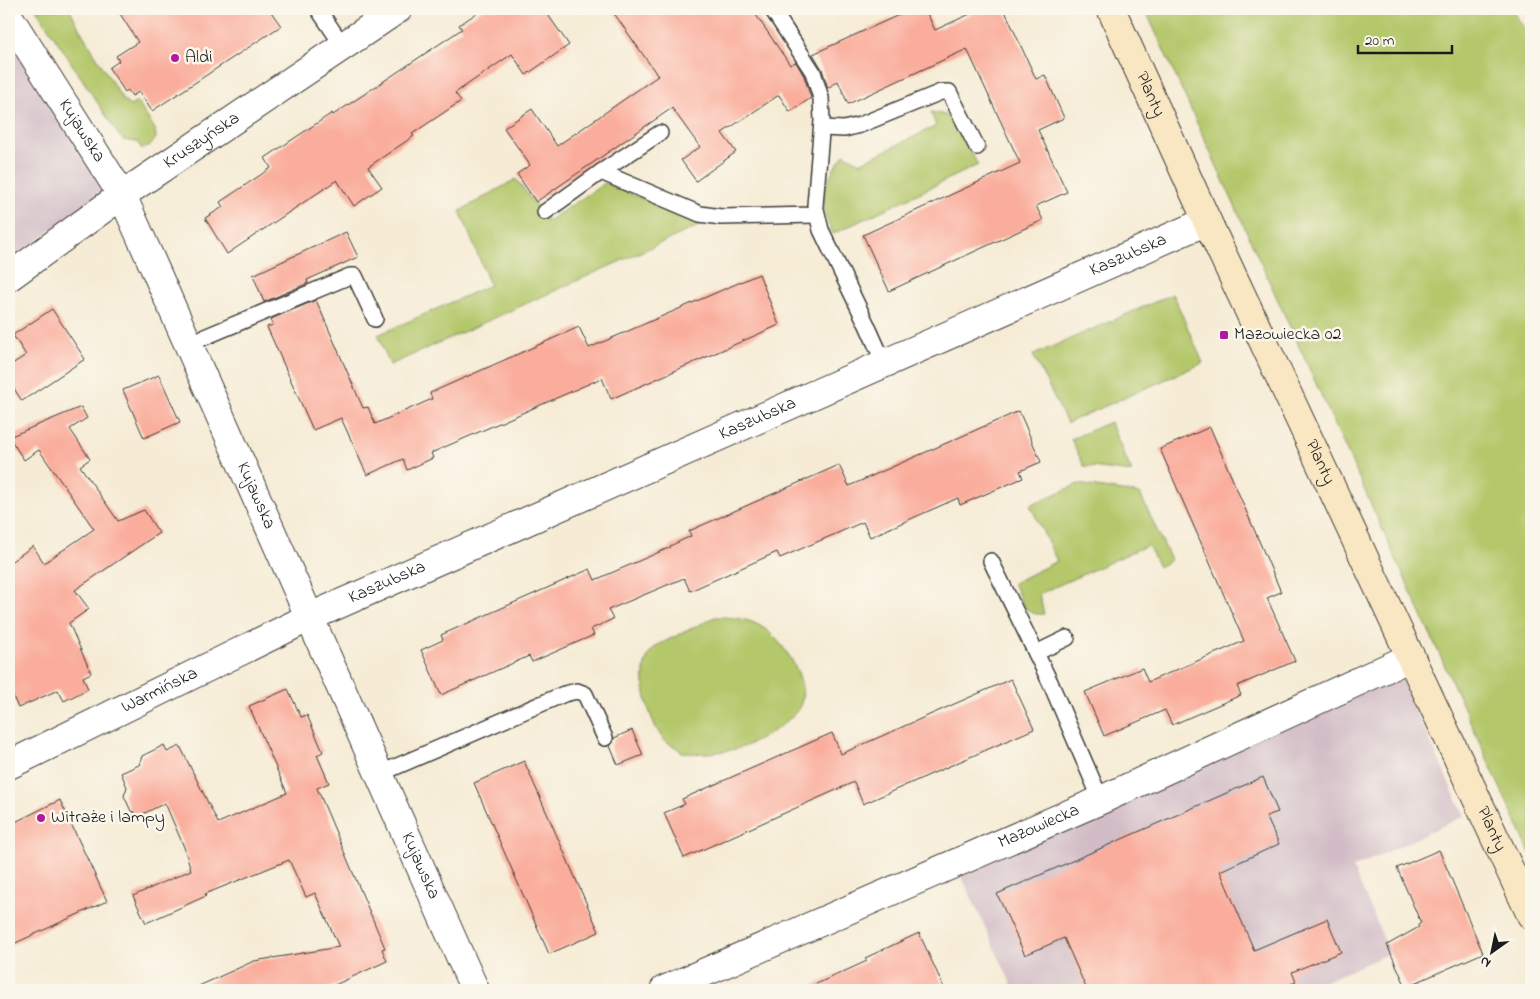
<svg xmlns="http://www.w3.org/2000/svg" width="1540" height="999" viewBox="0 0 1540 999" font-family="'Indie Flower',sans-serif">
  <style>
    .industrial { fill: #d2bdc6 }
    .green { fill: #b4c76a; stroke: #687243 }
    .building { fill: #faad9c }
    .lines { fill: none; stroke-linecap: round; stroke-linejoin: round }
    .lane-casing { stroke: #3d3b38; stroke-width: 18 }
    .street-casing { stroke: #3d3b38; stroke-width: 30 }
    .secondary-casing { stroke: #3d3b38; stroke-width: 30 }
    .lane { stroke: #fff; stroke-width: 15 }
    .street { stroke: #fff; stroke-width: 28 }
    .secondary { stroke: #f9e7c3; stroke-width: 28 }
    .poi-dot { fill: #b5179e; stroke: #fbf7ec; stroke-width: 2 }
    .labels { text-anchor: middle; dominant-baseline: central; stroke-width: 5; stroke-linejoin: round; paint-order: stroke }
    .poi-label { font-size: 18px; fill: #1c1c1c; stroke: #fbf7ec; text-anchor: start }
    .street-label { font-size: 18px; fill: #1c1c1c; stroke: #fbf7ec }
  </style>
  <rect width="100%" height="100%" fill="#fbf7ec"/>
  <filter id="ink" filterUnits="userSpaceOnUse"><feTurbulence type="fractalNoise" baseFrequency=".02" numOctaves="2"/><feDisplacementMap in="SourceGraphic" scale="10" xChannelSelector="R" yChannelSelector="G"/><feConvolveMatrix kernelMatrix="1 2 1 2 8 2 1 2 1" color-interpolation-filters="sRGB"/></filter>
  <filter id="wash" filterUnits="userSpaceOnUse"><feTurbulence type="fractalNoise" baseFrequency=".0096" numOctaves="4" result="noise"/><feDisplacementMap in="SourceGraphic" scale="20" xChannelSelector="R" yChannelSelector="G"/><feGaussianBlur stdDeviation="1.12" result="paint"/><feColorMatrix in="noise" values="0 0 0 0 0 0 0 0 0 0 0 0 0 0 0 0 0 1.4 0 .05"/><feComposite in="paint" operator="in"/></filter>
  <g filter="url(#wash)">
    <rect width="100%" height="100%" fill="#f6ecd6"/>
    <!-- industrial -->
    <g class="industrial">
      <path d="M9,41L105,189L9,262Z"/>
      <path d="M1394,661L1464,816L1353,868L1390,953L1305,990H1014L955,862Z"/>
    </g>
    <!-- green -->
    <g class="green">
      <path d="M36,9H70L79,28L123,100L130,106L137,102L155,129L156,138L150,146L142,149L137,142L123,140L118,134Z"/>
      <path d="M1145,9H1511L1531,38V855Z"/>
      <path d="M931,112L946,115L954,121L978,165L833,234C815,199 823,184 844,154L860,163L936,126Z"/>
      <path d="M516,179L548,221L605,183L703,224L390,365L378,335L490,285L460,211Z"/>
      <path d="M1173,294L1203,363L1067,423L1033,355Z"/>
      <path d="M1110,422L1132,472L1084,466L1071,439Z"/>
      <path d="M1078,484L1140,494L1171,560L1159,567L1148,545L1039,594L1044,614C1022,616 1022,600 1013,583L1057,561L1030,505Z"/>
      <path d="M715,617C731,617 748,618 762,627C783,640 813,684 799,708C789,723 760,741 743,747C732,751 694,756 683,752C681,752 679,750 677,748C673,746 668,743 664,740C648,721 633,667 654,648C658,644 665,642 670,639C685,632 700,624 715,617Z"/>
    </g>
    <g id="blocks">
      <!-- building -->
      <g class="building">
        <path d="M117,9H269L281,26L152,111L139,92L132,96L128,90L125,92L109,68L119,61L116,56L138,42Z"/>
        <path d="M483,9H544L569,45L526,75L512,54L455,93L461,101L412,134L414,136L368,167L382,187L354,206L337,180L227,254L205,218L223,207L220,202L271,168L265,158L332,113L333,115L462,29L459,25Z"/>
        <path d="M611,9H752L790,65L796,62L804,76L811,98L790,112L779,95L722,133L736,152L696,181L681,160L700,147L672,108L536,202L517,174L530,165L504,128L532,109L557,146L658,76Z"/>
        <path d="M912,9H925L935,30L981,9H1004L1036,79L1045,75L1064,118L1038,130L1067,192L1036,206L1043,220L889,291L863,235L1020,163L967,49L848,104L838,81L828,88L822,69L813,54Z"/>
        <path d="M346,232L358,257L307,280L308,283L264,302L253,275Z"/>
        <path d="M759,274L779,325L611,399L602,378L431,453L433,458L407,470L403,459L367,475L341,418L313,430L267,327L273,325L271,319L316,300L363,408L368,407L375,424L432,399L430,393L579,327L589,348Z"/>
        <path d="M52,309L85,359L22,401L9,381V366L26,355L13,335Z"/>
        <path d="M159,375L180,422L144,438L123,390Z"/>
        <path d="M81,407L87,418L70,429L90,459L80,466L118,521L144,510L159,533L75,590L89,609L69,623L91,673L83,677L88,689L64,701L58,690L18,708L9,687V563L33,546L44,563L94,529L39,450L24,460L9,437Z"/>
        <path d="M1019,411L1041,462L1020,471L1023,478L960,505L958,498L870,537L863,522L780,558L777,552L690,591L684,578L608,610L613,619L591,629L594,635L532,662L529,656L441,695L421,650L443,640L441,635L590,569L595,580L671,547L670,546L691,536L689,531L839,465L849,486Z"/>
        <path d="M1210,427L1281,592L1267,598L1295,661L1237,686L1241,695L1172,725L1165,710L1104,736L1085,692L1142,668L1148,682L1244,641L1160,449Z"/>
        <path d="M1011,679L1034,729L863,804L854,782L684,858L664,813L685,804L682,799L832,733L841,754Z"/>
        <path d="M288,689L301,717L307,715L323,752L317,755L329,783L317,788L385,948L382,949L387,961L324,990H190L254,961L339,947L315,893L306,897L289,860L205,894L206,896L146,923L133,896L191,870L184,847L165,803L141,815L131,811L124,796L127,787L121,773L139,765L142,756L164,745L167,752L180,746L218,823L287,793L249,706Z"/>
        <path d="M632,730L643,755L618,765L610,746L613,743L614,738Z"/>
        <path d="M524,761L599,932L549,954L474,783Z"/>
        <path d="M1263,777L1278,812L1266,816L1279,844L1220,871L1254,950L1327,919L1341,952L1292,972L1296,982L1276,990H1087L1064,938L1025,955L997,894Z"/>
        <path d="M60,800L107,901L9,946V825Z"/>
        <path d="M1439,850L1483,953L1406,987L1387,945L1419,927L1418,925L1421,923L1397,868Z"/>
        <path d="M919,933L945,990H803L867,961L865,958Z"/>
      </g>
    </g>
  </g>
  <g filter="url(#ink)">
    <use href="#blocks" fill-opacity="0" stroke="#3d3b38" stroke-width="1"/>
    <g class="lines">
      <!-- lane casing -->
      <g class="lane-casing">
        <g id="lane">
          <path d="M318,9L343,46"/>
          <path d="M772,9L813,72L821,98L822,121L815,205L821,230L867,325L884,363"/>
          <path d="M822,128L844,129L860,125L941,92H949L977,147"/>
          <path d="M601,172L660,133"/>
          <path d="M545,212L601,172L700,214L721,217L817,215"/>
          <path d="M188,344L350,276H355L375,319"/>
          <path d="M991,561L1050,682L1101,800"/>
          <path d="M1036,653L1067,638"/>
          <path d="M379,774L564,694L577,691L585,694L605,738"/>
        </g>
      </g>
      <!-- street casing -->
      <g class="street-casing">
        <g id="street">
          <path id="s1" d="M9,17L122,195L475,990"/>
          <path id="s2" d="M9,277L122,195L398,9"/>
          <path id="s3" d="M9,765L310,617L1207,221"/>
          <path id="s4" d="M664,990L1101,800L1411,657"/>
        </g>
      </g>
      <!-- secondary casing -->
      <g class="secondary-casing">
        <g id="secondary">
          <path id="s5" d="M1111,9L1207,221L1531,915"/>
        </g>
      </g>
      <!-- lane -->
      <use href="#lane" class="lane"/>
      <!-- street -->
      <use href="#street" class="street"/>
      <!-- secondary -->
      <use href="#secondary" class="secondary"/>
    </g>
  </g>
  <!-- markers -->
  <g class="poi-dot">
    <circle cx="175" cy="58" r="5"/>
    <rect x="1219" y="330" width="10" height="10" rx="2.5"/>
    <circle cx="41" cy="818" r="5"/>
  </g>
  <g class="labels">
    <!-- poi labels -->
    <g class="poi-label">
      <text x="185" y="58">Aldi</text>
      <text x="1234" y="335">Mazowiecka 02</text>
      <text x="51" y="818">Witraże i lampy</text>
    </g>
    <!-- street labels -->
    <g class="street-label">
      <text stroke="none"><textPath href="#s5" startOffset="94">Planty</textPath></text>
      <text stroke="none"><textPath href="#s1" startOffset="135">Kujawska</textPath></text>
      <text stroke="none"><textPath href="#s2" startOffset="236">Kruszyńska</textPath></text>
      <text stroke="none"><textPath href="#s3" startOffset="1230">Kaszubska</textPath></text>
      <text stroke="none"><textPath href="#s3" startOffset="825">Kaszubska</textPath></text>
      <text stroke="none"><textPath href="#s5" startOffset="499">Planty</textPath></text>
      <text stroke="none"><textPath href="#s1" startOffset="540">Kujawska</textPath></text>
      <text stroke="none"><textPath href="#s3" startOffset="420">Kaszubska</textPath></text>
      <text stroke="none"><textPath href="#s3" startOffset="168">Warmińska</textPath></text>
      <text stroke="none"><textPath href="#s4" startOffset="409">Mazowiecka</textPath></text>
      <text stroke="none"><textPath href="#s5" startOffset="904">Planty</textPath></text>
      <text stroke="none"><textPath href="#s1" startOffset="945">Kujawska</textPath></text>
    </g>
  </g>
  <!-- margin -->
  <rect width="1540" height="999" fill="none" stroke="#fbf7ec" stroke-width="30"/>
  <!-- north arrow -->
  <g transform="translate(1492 952) rotate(213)" stroke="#fbf7ec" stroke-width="4" paint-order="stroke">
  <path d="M0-4L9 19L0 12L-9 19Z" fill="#1c1c1c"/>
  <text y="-8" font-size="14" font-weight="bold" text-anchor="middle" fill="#1c1c1c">N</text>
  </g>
  <!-- scale -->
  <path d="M1358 45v8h94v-8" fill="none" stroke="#1c1c1c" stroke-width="2.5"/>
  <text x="1365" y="45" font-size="15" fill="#1c1c1c" stroke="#fbf7ec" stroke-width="4" paint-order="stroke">20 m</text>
</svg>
